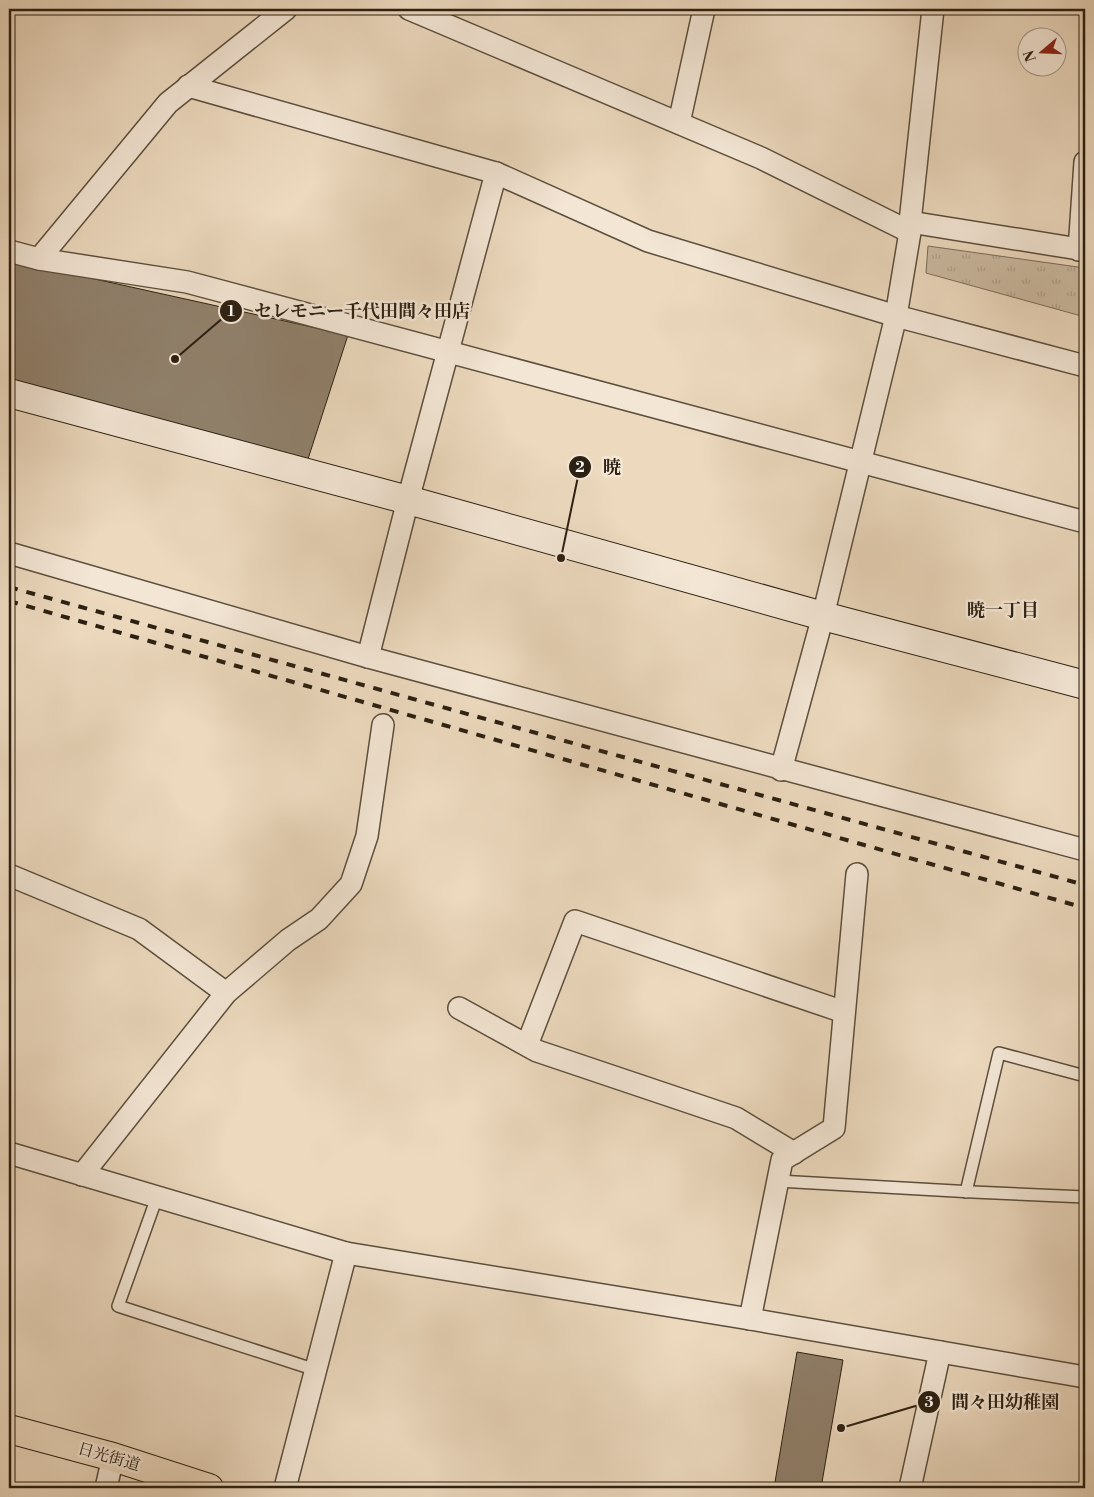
<svg xmlns="http://www.w3.org/2000/svg" width="1094" height="1497" viewBox="0 0 1094 1497" font-family="'Libre Bodoni','Noto Serif JP',serif">
  <style>
    .park { fill: url(#park-tufts); stroke: #7c6d5a }
    .building { fill: #90806b; stroke: #2c2012 }
    .lines { fill: none; stroke-linecap: round; stroke-linejoin: round }
    .lane-casing { stroke: #5c4e3d; stroke-width: 14 }
    .street-casing { stroke: #5c4e3d; stroke-width: 24 }
    .secondary-casing { stroke: #2c2012; stroke-width: 30 }
    .highway-casing { stroke: #2c2012; stroke-width: 30 }
    .lane { stroke: #f3e6d5; stroke-width: 11 }
    .street { stroke: #f3e6d5; stroke-width: 21 }
    .secondary { stroke: #f3e6d5; stroke-width: 28 }
    .highway { stroke: #ecd9be; stroke-width: 28 }
    .rail { stroke: #2c2012; stroke-width: 4; stroke-dasharray: 9 9; stroke-linecap: butt }
    .labels { text-anchor: middle; dominant-baseline: central; stroke-width: 5; stroke-linejoin: round; paint-order: stroke }
    .street-label { font-size: 16px; fill: #2c2012; stroke: #f3e6d5 }
    .neighbourhood-label { font-size: 18px; font-weight: bold; fill: #2c2012; stroke: #f3e6d5 }
    .leader { fill: none; stroke: #2c2012; stroke-width: 2 }
    .callout-dot { fill: #2c2012; stroke: #f3e6d5; stroke-width: 2 }
    .mark-label { font-size: 15px; text-anchor: middle; font-weight: bold; fill: #fff }
    .callout-label { font-size: 18px; text-anchor: middle; font-weight: bold; fill: #2c2012; stroke: #f3e6d5; stroke-width: 5; stroke-linejoin: round; paint-order: stroke }
  </style>
  <defs>
    <pattern id="park-tufts" width="24" height="20" patternUnits="userSpaceOnUse" patternTransform="scale(1.25)"><rect width="24" height="20" fill="#cbbaa1"/><path d="M3 7l-1-3M5 7V3M7 7l1-3M15 17l-1-3M17 17v-4M19 17l1-3" fill="none" stroke="#aea08a"/></pattern>
  </defs>
  <rect width="100%" height="100%" fill="#ecd9be"/>
  <filter id="stains"><feTurbulence type="fractalNoise" baseFrequency=".004" numOctaves="4"/><feColorMatrix values="0 0 0 0 .2 0 0 0 0 .09 0 0 0 0 .02 0 0 0 .5 -.17"/></filter>
  <radialGradient id="worn" r=".72"><stop offset=".6" stop-color="#630" stop-opacity="0"/><stop offset="1" stop-color="#630" stop-opacity=".3"/></radialGradient>
  <!-- park -->
  <path class="park" d="M928,246L1085,268V317L926,273Z"/>
  <!-- building -->
  <g class="building">
    <path d="M9,260L348,335L308,459L9,383Z"/>
    <path d="M797,1352L843,1360L821,1488H774Z"/>
  </g>
  <g class="lines">
    <!-- lane casing -->
    <g class="lane-casing">
      <g id="lane">
        <path d="M778,1181L973,1192L1085,1197"/>
        <path d="M966,1192L999,1053L1085,1076"/>
        <path d="M157,1197L118,1306L316,1370"/>
      </g>
    </g>
    <!-- street casing -->
    <g class="street-casing">
      <g id="street">
        <path d="M409,9L761,158L910,232"/>
        <path d="M188,86L496,173L648,241L896,316L1085,366"/>
        <path d="M679,123L704,9"/>
        <path d="M910,222L1085,250"/>
        <path d="M1079,250L1085,162"/>
        <path d="M9,251L39,259L187,282L1085,522"/>
        <path d="M39,259L168,103L286,9"/>
        <path d="M9,553L368,657L1085,850"/>
        <path d="M368,657L408,500L496,173"/>
        <path d="M781,770L823,616L896,316L910,232V222L933,9"/>
        <path d="M9,875L139,929L226,993"/>
        <path d="M459,1008L537,1051L736,1118L794,1153"/>
        <path d="M527,1045L575,921L844,1012"/>
        <path d="M9,1153L346,1253L750,1319L1085,1377"/>
        <path d="M82,1175L226,993L288,940L319,919L351,884L367,836L383,725"/>
        <path d="M750,1319L782,1160L834,1128L857,874"/>
        <path d="M106,1488L113,1457"/>
        <path d="M285,1488L346,1253"/>
        <path d="M910,1488L940,1352"/>
      </g>
    </g>
    <!-- secondary casing -->
    <g class="secondary-casing">
      <path id="secondary" d="M9,393L408,500L823,616L1085,685"/>
    </g>
    <!-- highway casing -->
    <g class="highway-casing">
      <path id="highway" d="M9,1429L113,1457L209,1488"/>
    </g>
    <!-- lane -->
    <use href="#lane" class="lane"/>
    <!-- street -->
    <use href="#street" class="street"/>
    <!-- secondary -->
    <use href="#secondary" class="secondary"/>
    <!-- highway -->
    <use href="#highway" class="highway"/>
    <!-- rail -->
    <g class="rail">
      <path d="M9,587L1085,885"/>
      <path d="M9,601L1085,908"/>
    </g>
  </g>
  <g class="labels">
    <!-- street labels -->
    <g class="street-label">
      <text transform="translate(109 1457) rotate(16)">日光街道</text>
    </g>
    <!-- neighbourhood labels -->
    <g class="neighbourhood-label">
      <text x="1003" y="610">暁一丁目</text>
    </g>
  </g>
  <!-- callouts -->
  <path class="leader" d="M175 359L231 311M561 558L580 467M841 1428L929 1402"/>
  <g class="callout-dot">
    <circle cx="175" cy="359" r="5"/>
    <circle cx="561" cy="558" r="5"/>
    <circle cx="841" cy="1428" r="5"/>
    <circle cx="231" cy="311" r="12"/>
    <circle cx="580" cy="467" r="12"/>
    <circle cx="929" cy="1402" r="12"/>
  </g>
  <g class="mark-label">
    <text x="231" y="316">1</text>
    <text x="580" y="472">2</text>
    <text x="929" y="1407">3</text>
  </g>
  <g class="callout-label">
    <text x="362" y="317">セレモニー千代田間々田店</text>
    <text x="612" y="473">暁</text>
    <text x="1005" y="1408">間々田幼稚園</text>
  </g>
  <!-- margin -->
  <rect width="1094" height="1497" fill="none" stroke="#ecd9be" stroke-width="30"/>
  <rect x="10" y="10" width="1074" height="1477" fill="none" stroke="#2c2012" stroke-width="2.5"/>
  <rect x="15" y="15" width="1064" height="1467" fill="none" stroke="#2c2012"/>
  <!-- north arrow -->
  <g transform="translate(1042 52) rotate(251)"><circle r="24" fill="#f3e6d5" stroke="#a39787"/>
  <path d="M0-4L9 19L0 12L-9 19Z" fill="#8f2418"/>
  <text y="-8" font-size="14" font-weight="bold" text-anchor="middle" fill="#2c2012">N</text>
  </g>
  <rect width="100%" height="100%" filter="url(#stains)"/>
  <rect width="100%" height="100%" fill="url(#worn)"/>
</svg>
